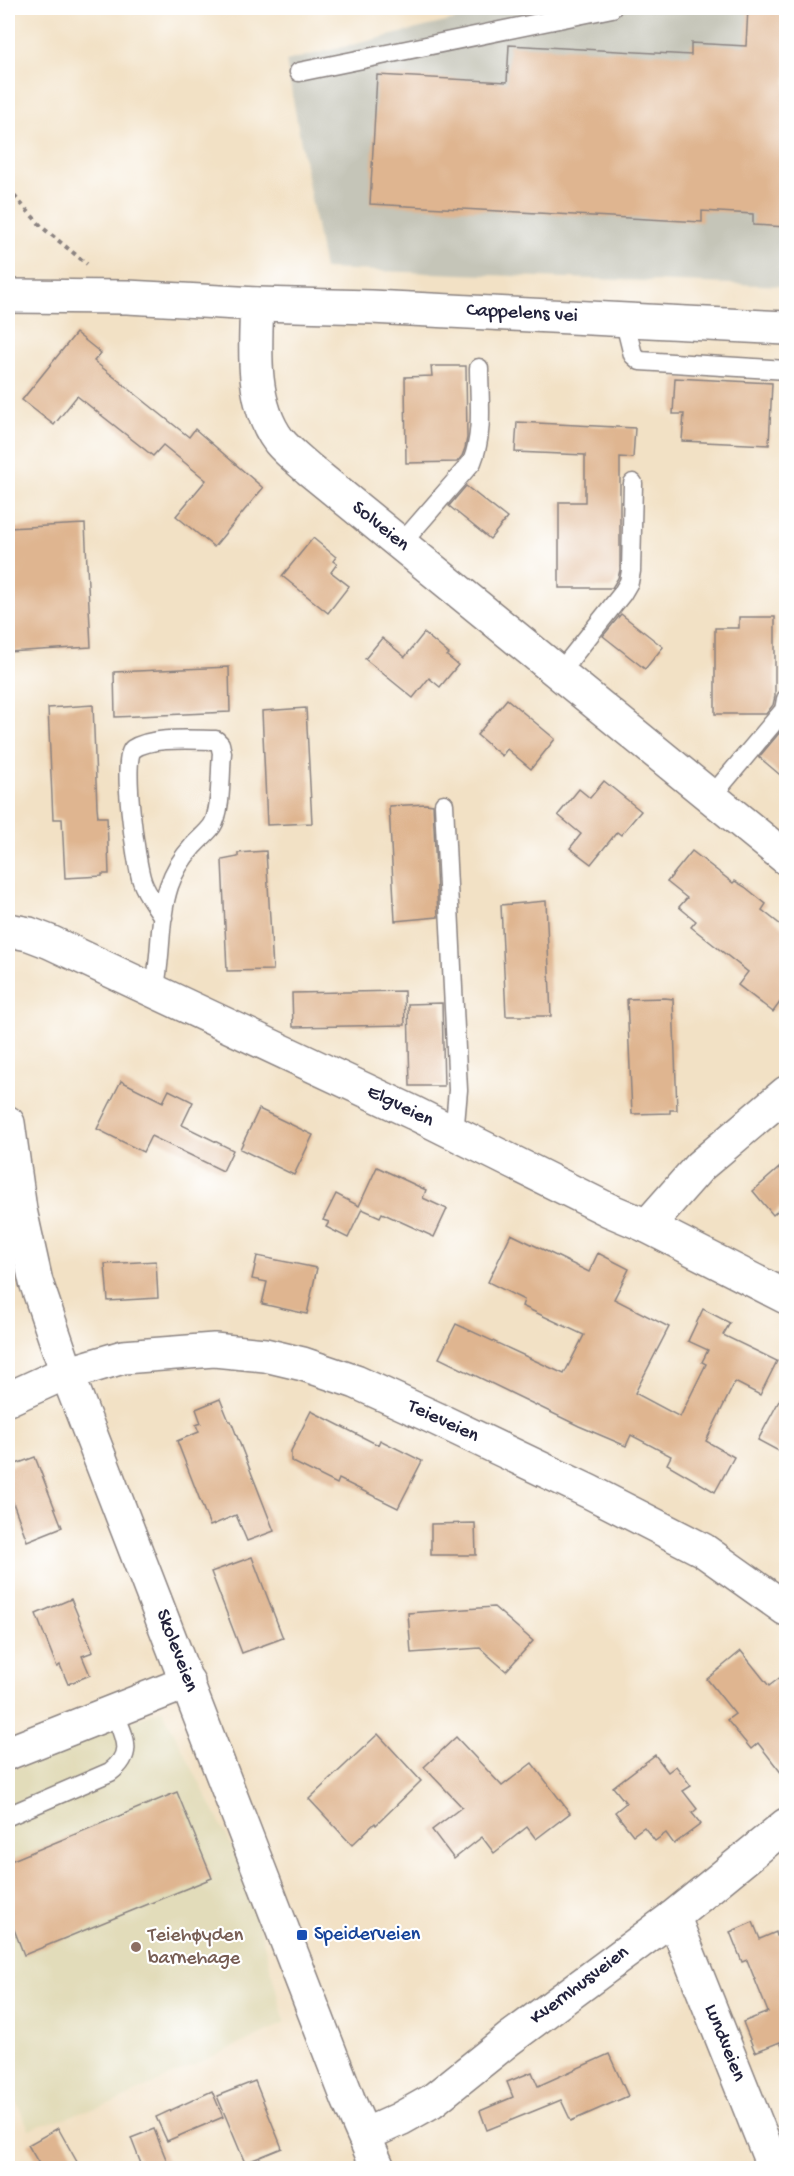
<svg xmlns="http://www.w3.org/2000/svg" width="794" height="2176" viewBox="0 0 794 2176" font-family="'Gochi Hand',sans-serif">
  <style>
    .built { fill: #e2dcba }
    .industrial { fill: #c5c5b8 }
    .building { fill: #dfb590 }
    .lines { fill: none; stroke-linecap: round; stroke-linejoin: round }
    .service-casing { stroke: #8a8280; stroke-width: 21 }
    .minor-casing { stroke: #8a8280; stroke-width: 36 }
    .path { stroke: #8a8280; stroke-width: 4; stroke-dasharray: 4.5 4.5; stroke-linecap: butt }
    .service { stroke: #fff; stroke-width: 18 }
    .minor { stroke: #fff; stroke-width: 33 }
    .transit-dot { fill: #1a4fb4; stroke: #fff; stroke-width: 2 }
    .education-dot { fill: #8d6e63; stroke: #fff; stroke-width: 2 }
    .labels { text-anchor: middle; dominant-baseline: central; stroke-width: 4.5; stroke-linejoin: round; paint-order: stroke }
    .street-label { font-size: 20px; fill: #22223b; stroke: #fff }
    .transit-label { font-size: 20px; fill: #164399; stroke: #fff; text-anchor: start }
    .education-label { font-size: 20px; fill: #785e54; stroke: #fff; text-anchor: start }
  </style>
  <rect width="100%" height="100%" fill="#fff"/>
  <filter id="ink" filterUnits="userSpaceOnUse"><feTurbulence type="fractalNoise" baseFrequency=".0167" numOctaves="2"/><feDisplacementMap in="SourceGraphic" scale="12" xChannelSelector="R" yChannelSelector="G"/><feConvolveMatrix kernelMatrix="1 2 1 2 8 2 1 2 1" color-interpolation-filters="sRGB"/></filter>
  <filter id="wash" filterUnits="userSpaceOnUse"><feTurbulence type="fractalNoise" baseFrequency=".008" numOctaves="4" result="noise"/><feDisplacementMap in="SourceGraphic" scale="24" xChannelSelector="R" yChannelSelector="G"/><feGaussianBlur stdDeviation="1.35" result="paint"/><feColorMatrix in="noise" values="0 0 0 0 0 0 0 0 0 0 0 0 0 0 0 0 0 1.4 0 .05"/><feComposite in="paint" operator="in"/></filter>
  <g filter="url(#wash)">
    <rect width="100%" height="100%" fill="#f2e1c5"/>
    <!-- built -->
    <path class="built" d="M162,1709L245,1872L285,2023L115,2102L29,2129L8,2084V1771Z"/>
    <!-- industrial -->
    <path class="industrial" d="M503,8H786V286L324,269L286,61Z"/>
    <g id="blocks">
      <!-- building -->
      <g class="building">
        <path d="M748,8H786V227L753,225V214L702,211V222L370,204L377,75L507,82L509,45L691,55V43L746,46Z"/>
        <path d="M76,333L101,353L94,361L189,437L195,429L263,488L214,547L176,516L206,480L163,445L153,456L77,396L54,425L22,400Z"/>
        <path d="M431,366H466L467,438L465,448L462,456L457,462L406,463L405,377L432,376Z"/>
        <path d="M675,378L772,383L769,445L682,441L684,414H673Z"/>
        <path d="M517,422L635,428L633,458L620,457V570L618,578L612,588H559V502H585V455L515,452Z"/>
        <path d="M466,486L507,518L490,539L449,506Z"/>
        <path d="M85,524L91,647L8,652V528Z"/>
        <path d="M313,538L336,557L333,561L337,564L331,572L349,586L328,613L282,576Z"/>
        <path d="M621,614L663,647L645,669L603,636Z"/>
        <path d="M739,617H775V696L773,705L766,714H715V628H739Z"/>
        <path d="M424,633L449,654L447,656L458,665L440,687L429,678L413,698L365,659L382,638L405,657Z"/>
        <path d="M229,667L230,712L115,717L114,672Z"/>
        <path d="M507,699L555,739L531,769L507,749L502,756L477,735Z"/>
        <path d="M93,705L97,807L98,817H107L109,874H102V876L65,878L62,819H53L48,708Z"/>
        <path d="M306,708L312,823L267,825L262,711Z"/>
        <path d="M786,725V780L759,757Z"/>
        <path d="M604,781L641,811L621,835L617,832L591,864L570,848L581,834L558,815L579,789L590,798Z"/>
        <path d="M426,804L433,805L438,917L395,921L389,806Z"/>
        <path d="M266,851L273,970L227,971L222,860L238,857V853Z"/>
        <path d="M692,851L733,883L735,881L745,887L766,904L762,910L786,929V994L773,1012L738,985L748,972L691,927L696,921L679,907L687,898L667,882Z"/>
        <path d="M546,901L551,1016H506L501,905Z"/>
        <path d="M404,991L405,1025L293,1027L292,993Z"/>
        <path d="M665,998L673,999L677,1110H670V1113L632,1114L627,999Z"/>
        <path d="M442,1003L444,1086H410L408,1004Z"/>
        <path d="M121,1081L163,1102L169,1090L193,1102L182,1125L233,1150L223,1171L151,1136L143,1152L97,1129Z"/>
        <path d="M259,1109L313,1135L294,1175L240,1149Z"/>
        <path d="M786,1162V1203L773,1215L753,1191Z"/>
        <path d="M377,1167L426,1190L423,1198L447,1209L434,1237L382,1213L380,1217L362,1209L348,1238L326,1227L329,1222L323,1220L336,1194L359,1206Z"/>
        <path d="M511,1234L589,1272L598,1253L629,1269L614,1299L669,1327L635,1393L680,1417L706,1364L702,1362L708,1350L688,1341L703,1309L730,1323L723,1335L777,1361L760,1395L735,1382L706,1441L734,1457L715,1492L667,1464L671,1456L631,1435L626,1446L579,1426L439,1358L456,1324L564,1374L584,1335L522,1306L524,1300L488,1282Z"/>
        <path d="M257,1256L317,1268L307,1314L262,1304L267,1282L252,1279Z"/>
        <path d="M156,1261L158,1298L108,1301L105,1264Z"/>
        <path d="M786,1388V1455L758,1440Z"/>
        <path d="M220,1399L229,1421H231L274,1531L247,1541L236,1515L210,1526L177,1441L199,1432L196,1425L201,1423L196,1409Z"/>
        <path d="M311,1411L378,1445L380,1440L422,1461L398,1508L339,1479L337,1484L291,1461V1451Z"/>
        <path d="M35,1457L62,1527L27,1541L8,1489V1467Z"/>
        <path d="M475,1523L476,1555H431V1524Z"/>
        <path d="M252,1557L283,1638L242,1653L211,1572Z"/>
        <path d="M71,1599L93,1652L82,1656L90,1675L68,1684L60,1665L57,1667L36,1614Z"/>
        <path d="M494,1607L533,1641L506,1671L480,1648L411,1653L408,1613Z"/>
        <path d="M741,1651L769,1686L786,1673V1779L758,1743L751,1749L727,1720L735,1714L707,1679Z"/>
        <path d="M378,1734L421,1781L376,1825L375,1823L352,1845L309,1799Z"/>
        <path d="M456,1737L502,1786L532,1763L570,1813L536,1839L527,1827L494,1853L482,1837L454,1859L432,1830L462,1807L424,1767Z"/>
        <path d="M655,1755L668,1772L676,1766L691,1786L683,1791L697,1809L692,1813L701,1824L674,1844L666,1833L655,1841L644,1827L633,1835L615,1812L626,1803L613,1787Z"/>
        <path d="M177,1792L212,1878L24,1955L8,1914V1862Z"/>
        <path d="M753,1922L760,1939L776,1932L777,1936L786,1932V2056L780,2042L755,2052L743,2022L768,2012L747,1960L742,1962L730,1932Z"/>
        <path d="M609,2054L628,2096L571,2121L561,2100L487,2130L480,2111L513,2097L507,2082L532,2072L538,2086Z"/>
        <path d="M255,2081L282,2148L245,2163L217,2096Z"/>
        <path d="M212,2091L223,2117L167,2141L156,2117Z"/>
        <path d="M58,2128L81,2169H42L28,2145Z"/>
        <path d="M154,2129L170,2169H143L131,2138Z"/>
      </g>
    </g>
  </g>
  <g filter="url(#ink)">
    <use href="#blocks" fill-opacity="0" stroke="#8a8280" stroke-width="1.5"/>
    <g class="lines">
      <!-- service casing -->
      <g class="service-casing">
        <g id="service">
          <path d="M299,72L612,8"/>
          <path d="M624,319L633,355L640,361L786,370"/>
          <path d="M401,544L472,462C484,433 479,398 479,368"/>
          <path d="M560,672L622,594L629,582L631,571L633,483"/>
          <path d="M711,797L784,710L786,699"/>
          <path d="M444,804L458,1090L454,1135"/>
          <path d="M154,991C162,957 158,919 169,886C174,871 183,857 193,846C199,839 207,833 212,826C222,811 220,771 222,753L220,744L216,740C194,740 152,736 133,749C121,758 136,864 142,881C146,894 156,905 163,917"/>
          <path d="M8,1816L110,1772C136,1753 123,1736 114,1711"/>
        </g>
      </g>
      <!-- minor casing -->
      <g class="minor-casing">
        <g id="minor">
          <path d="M8,296L127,297L257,304C255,349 251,404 279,441C288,452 300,461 310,470L786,858"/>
          <path d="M257,304L371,307L786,328"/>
          <path d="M8,930L29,934L50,942L414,1113L609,1210L647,1226L786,1297"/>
          <path d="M8,1123L20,1210L36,1282L67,1373L348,2099L378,2168"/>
          <path d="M647,1226L700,1166L786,1093"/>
          <path d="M8,1399L56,1377L123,1357L214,1350L265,1355L303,1364L356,1382L437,1419L590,1492L703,1550L786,1609"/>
          <path d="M8,1753L188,1682"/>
          <path d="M672,1918L678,1928L774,2168"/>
          <path d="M365,2135L400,2119L432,2101L509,2039L672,1918L786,1825"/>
        </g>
      </g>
      <!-- path -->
      <path class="path" d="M8,189L43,228L87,264"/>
      <!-- service -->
      <use href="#service" class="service"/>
      <!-- minor -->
      <use href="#minor" class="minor"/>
    </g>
  </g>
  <!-- markers -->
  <rect class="transit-dot" x="296" y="1929" width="12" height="12" rx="3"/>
  <circle class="education-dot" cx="136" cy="1947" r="6"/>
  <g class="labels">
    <!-- street labels -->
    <g class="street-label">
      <text transform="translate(522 314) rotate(3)">Cappelens vei</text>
      <text transform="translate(380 527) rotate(39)">Solveien</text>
      <text transform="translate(400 1107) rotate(26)">Elgveien</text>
      <text transform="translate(443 1422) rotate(25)">Teieveien</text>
      <text transform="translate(176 1651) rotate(69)">Skoleveien</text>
      <text transform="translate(580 1986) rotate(-37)">Kvernhusveien</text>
      <text transform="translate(724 2043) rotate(68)">Lundveien</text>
    </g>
    <!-- transit labels -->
    <g class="transit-label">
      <text x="314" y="1935">Speiderveien</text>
    </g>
    <!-- education labels -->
    <g class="education-label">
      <text x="148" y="1936">Teiehøyden<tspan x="148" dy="23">barnehage</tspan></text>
    </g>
  </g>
  <!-- margin -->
  <rect width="794" height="2176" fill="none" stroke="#fff" stroke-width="30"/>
</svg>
